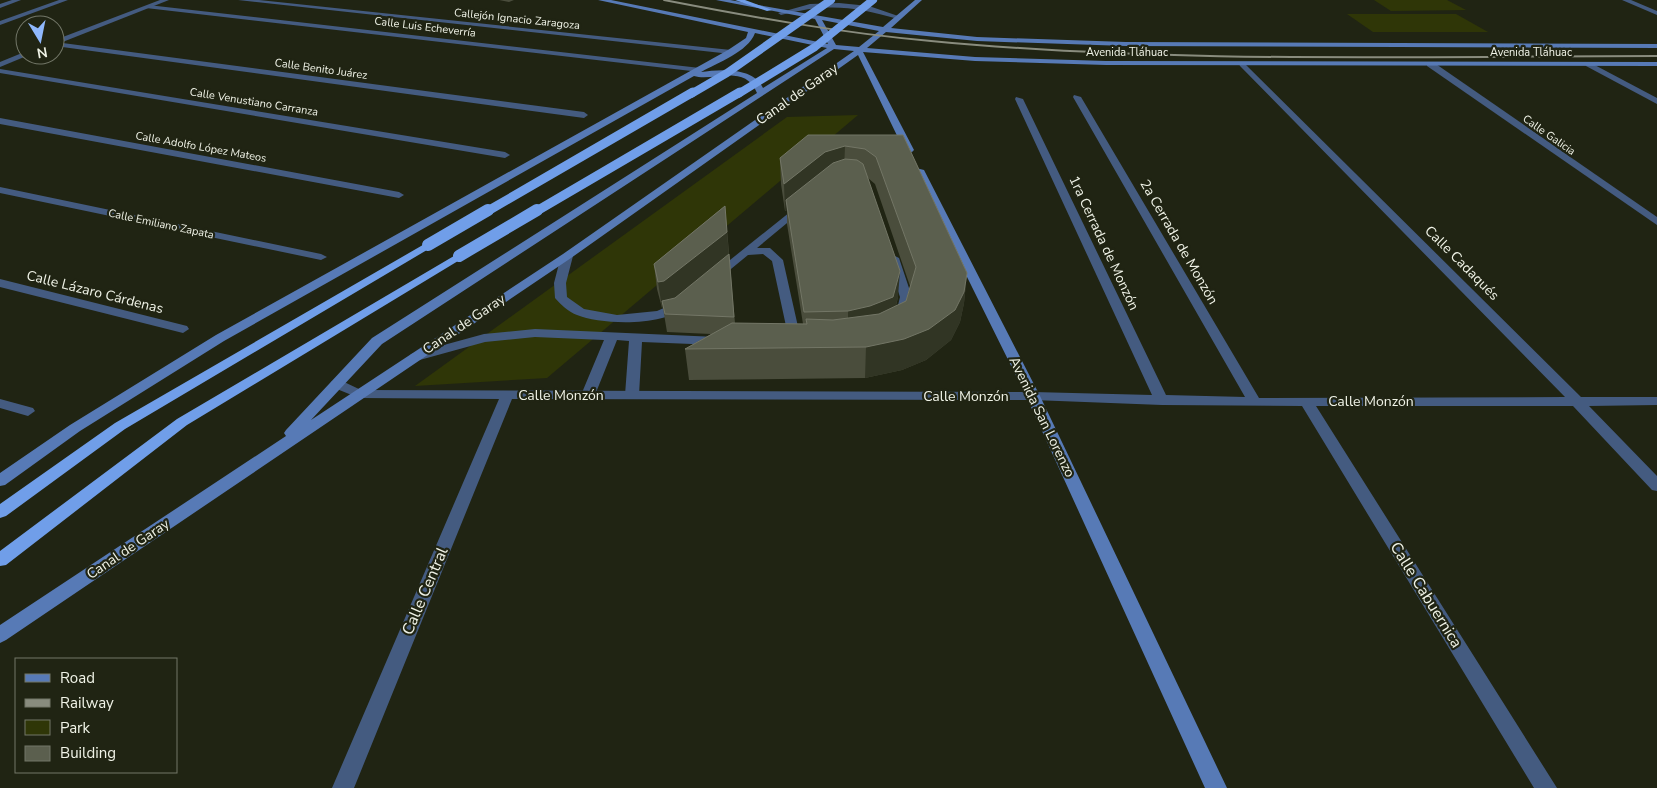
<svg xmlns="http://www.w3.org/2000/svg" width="1657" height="788" viewBox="0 0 1657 788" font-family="'Nunito Sans',sans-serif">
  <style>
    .green { fill: #2f3607 }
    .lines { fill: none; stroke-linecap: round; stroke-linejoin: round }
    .service { fill: #445b80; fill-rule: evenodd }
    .minor { fill: #445b80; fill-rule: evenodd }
    .tertiary { fill: #445b80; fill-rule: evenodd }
    .secondary { fill: #577ab6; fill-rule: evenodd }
    .trunk { fill: #709ee9; fill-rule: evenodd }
    .rail { stroke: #898c7e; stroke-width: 2 }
    .trunk-bridge-far2 { stroke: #709ee9; stroke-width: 8 }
    .trunk-bridge-far1 { stroke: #709ee9; stroke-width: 9 }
    .trunk-bridge { stroke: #709ee9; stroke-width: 12 }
    .wall { fill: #4a4d3c; fill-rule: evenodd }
    .shaded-wall { fill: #313524 }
    .building { fill: #5b5f4e; stroke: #737666 }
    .labels { text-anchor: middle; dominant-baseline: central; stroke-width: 4.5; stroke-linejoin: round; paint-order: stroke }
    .far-street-label { font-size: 11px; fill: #f0f3e7; stroke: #202413 }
    .street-label { font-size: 14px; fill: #f0f3e7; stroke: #202413 }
    .near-street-label { font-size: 16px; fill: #f0f3e7; stroke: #202413 }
  </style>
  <rect width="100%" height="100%" fill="#202413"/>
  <!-- green -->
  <g class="green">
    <path d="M1374,0H1447L1466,10L1391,11Z"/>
    <path d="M1347,14H1456L1488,32H1373Z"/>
    <path d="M858,115L547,378L415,386L787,117Z"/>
  </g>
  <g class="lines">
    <!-- service -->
    <g class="service">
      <path d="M12,0H21L0,8V4Z"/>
      <path d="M59,0H68L0,25V21Z"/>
      <path d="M1622,0H1631L1657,11V15Z"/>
      <path d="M839,3L869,6L901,17L898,19C854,6 826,3 781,15L778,13L810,4Z"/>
      <path d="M800,204L804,205V209L757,248H770L783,260L801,340L795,344L789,340L772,261L763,254L748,255L720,278H712L710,276Z"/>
      <path d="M567,253L573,256L566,283L567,297L584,309L617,315L657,311L680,301L686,305C668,327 601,325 577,315C569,312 560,304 555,298L554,283L561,256Z"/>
      <path d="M893,255L899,258L912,297L907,318L901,322L895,318L900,297L887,258Z"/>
      <path d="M535,329L717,337L723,341L717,345L642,342L639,395L632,399L625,395L629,341L617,340L595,395L588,399L581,395L604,340L535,337L485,342L416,361L409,357L411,354L484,334Z"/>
    </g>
    <!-- minor -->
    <g class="minor">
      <path d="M238,0H259L731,50L735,52L731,54Z"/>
      <path d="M148,5L700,68L704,70L700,72L146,8Z"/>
      <path d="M55,42L584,112L588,115L584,118L55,46Z"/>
      <path d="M1243,62L1581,397H1657V405L1589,406L1657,476V491L1652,490L1573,406H1316L1557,788H1534L1302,406L1162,405L1033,400L512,399L354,788H332L499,399L359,398L332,387L330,384L332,381H342L361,390L1033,392L1152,395L1015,99L1016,97L1023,99L1166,395L1245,397L1073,97L1074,95L1081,97L1259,398L1565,397L1240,66L1239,64Z"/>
      <path d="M1427,62H1433L1657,217V225L1427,66Z"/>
      <path d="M1589,62L1657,98V104L1586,66L1585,64Z"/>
      <path d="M0,69L505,152L510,155L505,158L0,73Z"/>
      <path d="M0,118L399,192L404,195L399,198L0,124Z"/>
      <path d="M0,187L321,254L327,257L321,260L0,193Z"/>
      <path d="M0,279L187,326L189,329L183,333L0,287Z"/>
      <path d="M0,399L33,408L35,411L28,416L0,408Z"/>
    </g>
    <!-- tertiary -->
    <g class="tertiary">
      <path d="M160,0H169L55,45V40Z"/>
      <path d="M22,53L29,55L0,67V62Z"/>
    </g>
    <!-- secondary -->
    <g class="secondary">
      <path d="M598,0H611L828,44L815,19L716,0H730L883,27L915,0H922L891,28L977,37L1126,42L1657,44V48L1126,46L977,41L886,32L867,48L975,57L1106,61L1657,62V66L1106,65L975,61L863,52L914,150L912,152L904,150L858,55L571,258L6,640L0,643V625L286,436L284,433L286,430L372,338L757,93C745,63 713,82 694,76L224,341L80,431L5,485L0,486V473L70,425L216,335L728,50L746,38L748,32ZM822,20L879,31L859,47L836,45ZM755,33L827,48L763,88C754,67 720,69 701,72C717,63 748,52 755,33ZM834,49L854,51L563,254L311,420L382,344Z"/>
      <path d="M916,168L924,170L1040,396L1227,788H1205L1026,396L914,170Z"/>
    </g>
    <!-- trunk -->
    <g class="trunk">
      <path d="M735,0H745L772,10L767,11Z"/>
      <path d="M428,242L433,245L432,247L125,429L6,516L0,518V504L115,423Z"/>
      <path d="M459,253L463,254V258L187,425L6,565L0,566V551L177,419Z"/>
    </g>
    <!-- rail -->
    <path class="rail" d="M664,0C752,17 841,33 931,41C1172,64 1415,56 1657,56"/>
    <!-- trunk-bridge-far2 -->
    <g class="trunk-bridge-far2">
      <path d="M691,94L727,73L831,0"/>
      <path d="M738,94L815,47L873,0"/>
    </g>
    <!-- trunk-bridge-far1 -->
    <g class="trunk-bridge-far1">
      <path d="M486,212L693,92"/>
      <path d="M535,212L740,92"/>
    </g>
    <!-- trunk-bridge -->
    <g class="trunk-bridge">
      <path d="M428,245L488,210"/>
      <path d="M459,256L537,210"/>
    </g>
  </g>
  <!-- wall -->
  <g class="wall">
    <path d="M499,0H514L509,2Z"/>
    <path d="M903,135L967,273L964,303L960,322L951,340L926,360L902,370L865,378L689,380L685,349L711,334L667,332L663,308H662L657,289L654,264L725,206L735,323L803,324L787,224V210L785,211L781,184L780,158ZM868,178L875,184L910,286L906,301L896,306L898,297Z"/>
  </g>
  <!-- shaded-wall -->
  <g class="shaded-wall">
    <path d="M845,146L844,172L786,200L787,210L785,211L784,184L825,152Z"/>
    <path d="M727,232L729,256L667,307L662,301L663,308H662L658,282Z"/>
    <path d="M900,271L898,297L891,324L848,337V311Z"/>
    <path d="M967,273L964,303L960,322L951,340L926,360L902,370L865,378L866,347Z"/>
  </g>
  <!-- building -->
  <g class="building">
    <path d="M808,135H903L967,273L964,292L955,310L929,329L904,339L866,347L685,349L732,323L807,324L806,319L833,320L879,314L906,301L916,267L876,157L865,149L845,146L825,152L784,184L780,158Z"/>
    <path d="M845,159L857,160L863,164L900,271L893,297L870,306L848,311L804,312L786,200L833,163Z"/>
    <path d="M725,206L727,232L664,281L658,282L654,264Z"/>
    <path d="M729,254L734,317L665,314L662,301L675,298Z"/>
  </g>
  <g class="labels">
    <!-- far-street labels -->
    <g class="far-street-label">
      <text transform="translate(517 19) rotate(6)">Callejón Ignacio Zaragoza</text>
      <text transform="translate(425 27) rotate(7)">Calle Luis Echeverría</text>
      <text x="1127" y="52">Avenida Tláhuac</text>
      <text x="1531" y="52">Avenida Tláhuac</text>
      <text transform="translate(321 69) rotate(8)">Calle Benito Juárez</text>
      <text transform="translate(254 102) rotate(9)">Calle Venustiano Carranza</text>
      <text transform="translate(1549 135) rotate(35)">Calle Galicia</text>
      <text transform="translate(201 147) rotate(10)">Calle Adolfo López Mateos</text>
      <text transform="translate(161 224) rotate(12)">Calle Emiliano Zapata</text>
    </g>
    <!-- street labels -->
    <g class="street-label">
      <text transform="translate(797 94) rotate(-35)">Canal de Garay</text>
      <text transform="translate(1179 242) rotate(60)">2a Cerrada de Monzón</text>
      <text transform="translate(1104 243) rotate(65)">1ra Cerrada de Monzón</text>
      <text transform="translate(1462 263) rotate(45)">Calle Cadaqués</text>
      <text transform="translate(95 292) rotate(14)">Calle Lázaro Cárdenas</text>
      <text transform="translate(464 324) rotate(-34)">Canal de Garay</text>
      <text x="561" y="395">Calle Monzón</text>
      <text x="966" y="396">Calle Monzón</text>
      <text x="1371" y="401">Calle Monzón</text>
      <text transform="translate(1042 417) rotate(64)">Avenida San Lorenzo</text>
      <text transform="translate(128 549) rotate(-34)">Canal de Garay</text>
    </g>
    <!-- near-street labels -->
    <g class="near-street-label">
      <text transform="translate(425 591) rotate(-67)">Calle Central</text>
      <text transform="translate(1426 595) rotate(58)">Calle Cabuernica</text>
    </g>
  </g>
  <!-- legend -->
  <rect x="15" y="658" width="162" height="115" fill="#202413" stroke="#737768"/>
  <rect x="25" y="674" width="25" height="8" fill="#577ab6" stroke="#737768"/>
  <text x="60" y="683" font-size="15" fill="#f0f3e7">Road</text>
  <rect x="25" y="699" width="25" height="8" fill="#898c7e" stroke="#737768"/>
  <text x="60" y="708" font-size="15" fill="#f0f3e7">Railway</text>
  <rect x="25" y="720" width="25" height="15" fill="#2f3607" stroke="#737768"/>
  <text x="60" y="733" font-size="15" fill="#f0f3e7">Park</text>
  <rect x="25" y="746" width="25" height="15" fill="#5b5f4e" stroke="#737768"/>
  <text x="60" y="758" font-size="15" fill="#f0f3e7">Building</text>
  <!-- north arrow -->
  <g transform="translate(40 40) rotate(170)"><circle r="24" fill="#202413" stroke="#737768"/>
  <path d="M0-4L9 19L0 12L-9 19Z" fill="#8fb8fd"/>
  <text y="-8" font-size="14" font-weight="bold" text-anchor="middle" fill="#f0f3e7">N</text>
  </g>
</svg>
